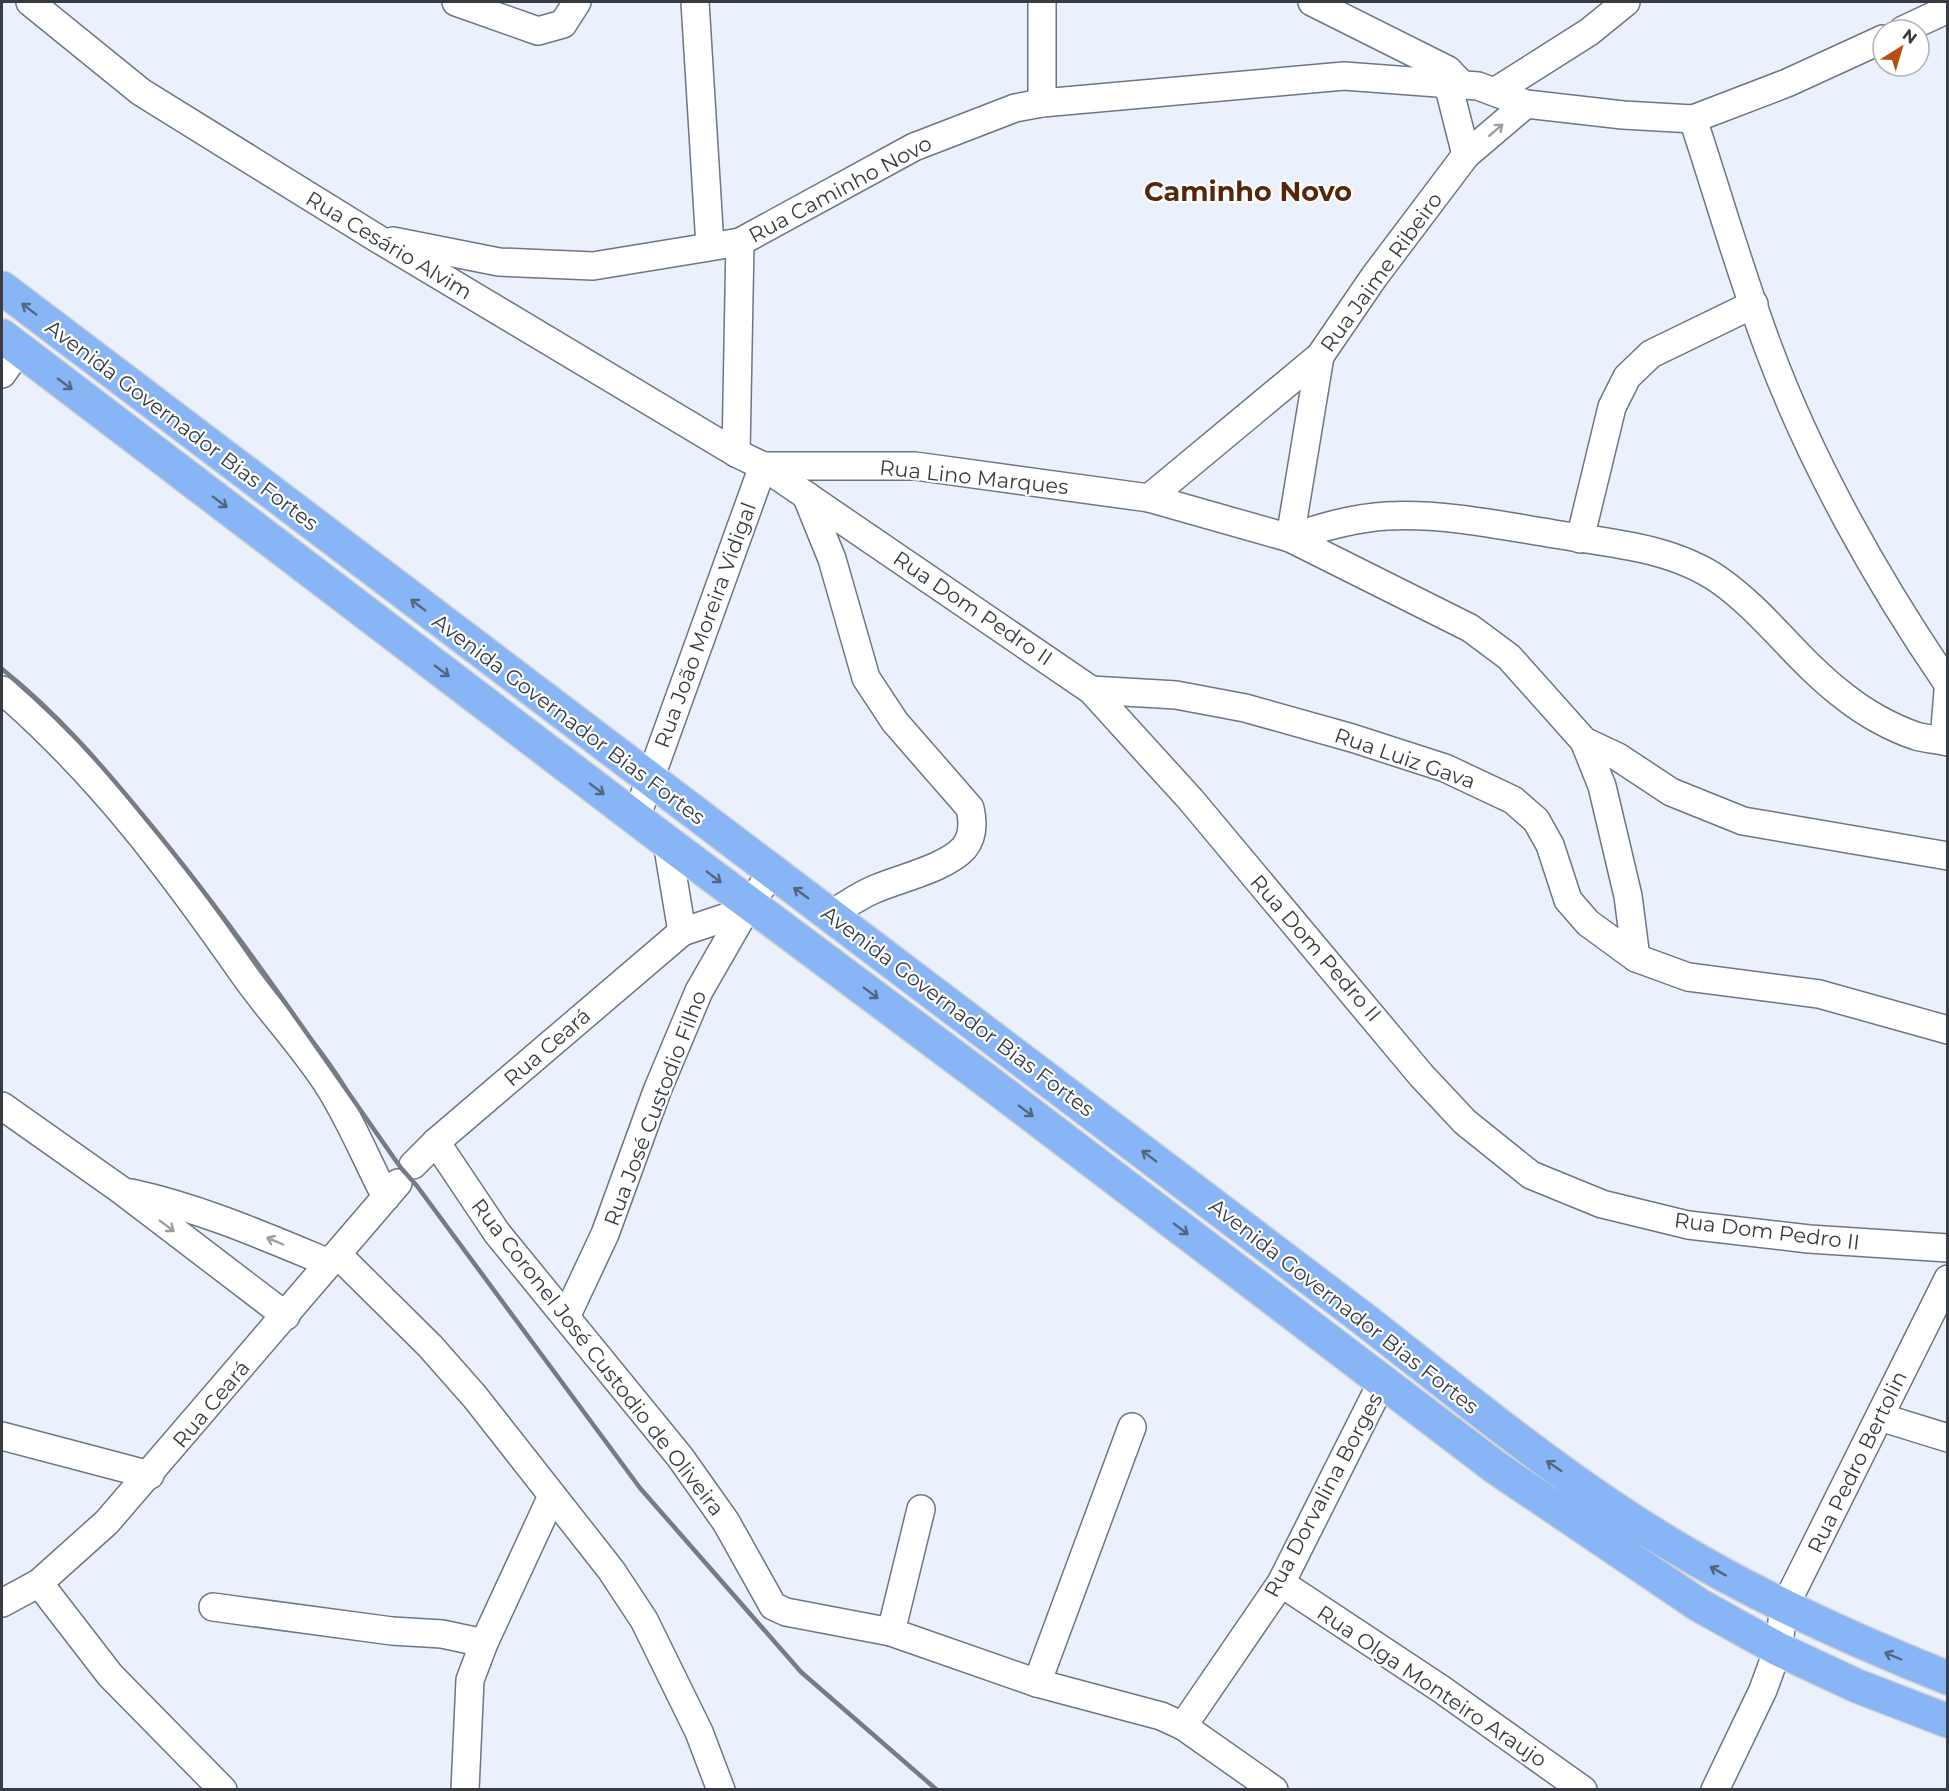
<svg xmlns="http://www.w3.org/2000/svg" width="1949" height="1791" viewBox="0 0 1949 1791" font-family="Montserrat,sans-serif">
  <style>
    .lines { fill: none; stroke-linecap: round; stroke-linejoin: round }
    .minor-casing { stroke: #6b7686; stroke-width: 30 }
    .major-casing { stroke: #cfd0d2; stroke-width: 36 }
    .minor { stroke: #fff; stroke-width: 27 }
    .major { stroke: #88b5f5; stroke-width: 33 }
    .rail { stroke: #767b84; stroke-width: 4.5 }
    .oneway { stroke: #9b9ea1 }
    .oneway2 { stroke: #536681 }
    .labels { text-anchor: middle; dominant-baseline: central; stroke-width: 4.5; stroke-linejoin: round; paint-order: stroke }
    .street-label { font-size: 21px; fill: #373c43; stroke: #fff }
    .district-label { font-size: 27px; font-weight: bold; fill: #56260a; stroke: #fff }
  </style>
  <rect width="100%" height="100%" fill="#eaf1fd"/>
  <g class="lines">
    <!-- minor casing -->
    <g class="minor-casing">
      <g id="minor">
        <path d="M30,2L141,92L375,237L736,453L763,466L1091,690L1191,800L1421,1075L1465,1122L1531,1175L1602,1204L1688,1225L1809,1239L1948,1248"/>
        <path d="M456,2L538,31L563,24L577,2"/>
        <path d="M695,2L710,246"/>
        <path d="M1042,2V103"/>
        <path d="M1312,2L1448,70L1462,85"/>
        <path d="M1903,30L1948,9"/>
        <path d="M1448,84L1466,155"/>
        <path d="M1496,91L1589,32L1626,2"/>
        <path d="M1693,119C1718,195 1740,272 1768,347C1811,463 1878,582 1948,684"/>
        <path d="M393,241L499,262L593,266L740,242L914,147L1015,108L1042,103L1344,76L1478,86L1526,104L1623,115L1693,119L1787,83L1883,39"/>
        <path d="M2,374L19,350"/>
        <path d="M736,453L740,242"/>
        <path d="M763,466H915L1149,498L1290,538L1470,628L1509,657L1584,741L1602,786L1628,896L1636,958"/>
        <path d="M806,495L832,559L866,678L895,722L970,808C973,821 974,836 964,848C946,868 901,878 875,889C860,895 845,906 831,914"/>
        <path d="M1149,498L1320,356"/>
        <path d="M1290,538C1322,527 1353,518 1387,516C1443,513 1499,525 1554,534C1609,543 1671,547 1719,580C1766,613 1798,662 1845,697C1865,713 1892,728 1916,736C1926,739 1937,739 1948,742"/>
        <path d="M1290,538L1320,356L1374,277L1466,155L1526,104"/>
        <path d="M1580,539L1612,407L1627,377L1651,354L1754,304"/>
        <path d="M2,690C100,775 171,870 245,976C272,1014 305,1048 330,1088C352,1123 367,1161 386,1197"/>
        <path d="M1091,690L1176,695L1245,708L1352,738L1445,768L1513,800L1536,820L1550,845L1568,900L1588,923L1636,958L1688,977L1819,994L1948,1030"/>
        <path d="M1584,741L1618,757L1671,792L1743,821L1948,856"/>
        <path d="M1944,741L1948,691"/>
        <path d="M636,818L763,466"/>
        <path d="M667,842L682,932"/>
        <path d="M2,1106L121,1190L286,1316"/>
        <path d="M436,1142L497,1233L680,1457L726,1522L773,1606L786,1612L891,1632L1037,1683L1161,1716L1183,1726L1274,1790"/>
        <path d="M413,1165L436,1142L682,932L745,911"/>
        <path d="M131,1193C200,1208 264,1236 329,1263"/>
        <path d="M338,1255L430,1346L475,1397L611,1570L644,1620L699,1732L721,1790"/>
        <path d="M567,1315L605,1234L657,1091L699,991L745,911L772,872"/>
        <path d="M1880,1417L1948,1438"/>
        <path d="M2,1436L150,1475"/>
        <path d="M39,1583L110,1675L223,1790"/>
        <path d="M1281,1583L1441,1689L1583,1790"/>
        <path d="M2,1603L39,1583L107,1522L398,1183"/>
        <path d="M213,1607L392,1631L442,1634L484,1643"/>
        <path d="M891,1632L921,1509"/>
        <path d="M1037,1683L1132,1427"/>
        <path d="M1183,1726L1281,1583L1382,1382"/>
        <path d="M465,1790L470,1680L484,1643L552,1496"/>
        <path d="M1715,1790L1763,1690L1778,1649L1784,1608L1948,1279"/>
      </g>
    </g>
    <!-- major casing -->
    <g class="major-casing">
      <g id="major">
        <path d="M2,288L1361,1317C1460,1394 1558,1476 1665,1541C1755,1596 1850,1639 1948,1678"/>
        <path d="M2,336L667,842L991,1084L1495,1467L1699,1605L1778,1649L1857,1686L1948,1721"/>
      </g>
    </g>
    <!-- minor -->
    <use href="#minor" class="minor"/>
    <!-- major -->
    <use href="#major" class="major"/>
    <!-- rail -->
    <path class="rail" d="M2,669C56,712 102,765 146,819C238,930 318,1050 401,1168L417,1186L640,1488L801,1672L937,1790"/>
  </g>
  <!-- one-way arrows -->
  <defs><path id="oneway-shaft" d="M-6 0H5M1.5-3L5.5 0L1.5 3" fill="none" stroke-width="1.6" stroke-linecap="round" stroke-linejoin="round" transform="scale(1.5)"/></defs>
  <g class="oneway">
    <use href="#oneway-shaft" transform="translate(1496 130) rotate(-41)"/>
    <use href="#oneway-shaft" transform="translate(167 1226) rotate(37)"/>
    <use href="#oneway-shaft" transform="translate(275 1241) rotate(-157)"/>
  </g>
  <g class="oneway2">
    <use href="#oneway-shaft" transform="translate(29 309) rotate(-143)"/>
    <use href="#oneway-shaft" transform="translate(65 384) rotate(37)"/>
    <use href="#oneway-shaft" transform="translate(220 502) rotate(37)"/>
    <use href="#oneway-shaft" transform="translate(418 605) rotate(-143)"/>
    <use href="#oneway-shaft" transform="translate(442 671) rotate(37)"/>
    <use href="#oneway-shaft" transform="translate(597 789) rotate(37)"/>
    <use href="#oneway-shaft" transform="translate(714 877) rotate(37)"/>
    <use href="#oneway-shaft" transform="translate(801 893) rotate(-144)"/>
    <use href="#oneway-shaft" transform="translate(871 993) rotate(37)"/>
    <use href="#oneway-shaft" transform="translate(1026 1111) rotate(37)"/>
    <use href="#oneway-shaft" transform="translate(1149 1156) rotate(-143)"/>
    <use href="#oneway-shaft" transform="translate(1181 1229) rotate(37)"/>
    <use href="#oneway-shaft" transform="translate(1554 1466) rotate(-146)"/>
    <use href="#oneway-shaft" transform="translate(1718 1571) rotate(-151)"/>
    <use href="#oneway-shaft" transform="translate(1893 1656) rotate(-157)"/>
  </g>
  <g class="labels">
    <!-- street labels -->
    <g class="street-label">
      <text transform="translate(840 189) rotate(-28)">Rua Caminho Novo</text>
      <text transform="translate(389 245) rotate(31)">Rua Cesário Alvim</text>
      <text transform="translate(1381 272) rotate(-54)">Rua Jaime Ribeiro</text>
      <text transform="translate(182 425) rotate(37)">Avenida Governador Bias Fortes</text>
      <text transform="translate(974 477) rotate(6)">Rua Lino Marques</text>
      <text transform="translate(973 608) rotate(34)">Rua Dom Pedro II</text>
      <text transform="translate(705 625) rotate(-70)">Rua João Moreira Vidigal</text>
      <text transform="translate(569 719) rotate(37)">Avenida Governador Bias Fortes</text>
      <text transform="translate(1405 758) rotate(19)">Rua Luiz Gava</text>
      <text transform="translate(1316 948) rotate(49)">Rua Dom Pedro II</text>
      <text transform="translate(958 1011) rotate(37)">Avenida Governador Bias Fortes</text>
      <text transform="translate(547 1047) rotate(-41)">Rua Ceará</text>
      <text transform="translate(655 1108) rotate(-69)">Rua José Custodio Filho</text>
      <text transform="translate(1767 1231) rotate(7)">Rua Dom Pedro II</text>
      <text transform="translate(1344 1306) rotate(38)">Avenida Governador Bias Fortes</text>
      <text transform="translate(598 1357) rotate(52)">Rua Coronel José Custodio de Oliveira</text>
      <text transform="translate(211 1404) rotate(-50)">Rua Ceará</text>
      <text transform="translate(1857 1462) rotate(-64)">Rua Pedro Bertolin</text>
      <text transform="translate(1323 1495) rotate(-62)">Rua Dorvalina Borges</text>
      <text transform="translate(1432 1686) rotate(34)">Rua Olga Monteiro Araujo</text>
    </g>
    <!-- district labels -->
    <g class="district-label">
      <text x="1248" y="191">Caminho Novo</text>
    </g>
  </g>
  <!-- border -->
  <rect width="1949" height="1791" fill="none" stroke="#373c43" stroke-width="6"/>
  <!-- north arrow -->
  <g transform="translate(1901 48) rotate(37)"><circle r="28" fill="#ffffff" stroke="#afb1b4" stroke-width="1.5"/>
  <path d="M0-4.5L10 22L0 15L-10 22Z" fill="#b25110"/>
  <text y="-9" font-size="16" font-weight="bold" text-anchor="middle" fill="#373c43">N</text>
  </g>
</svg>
